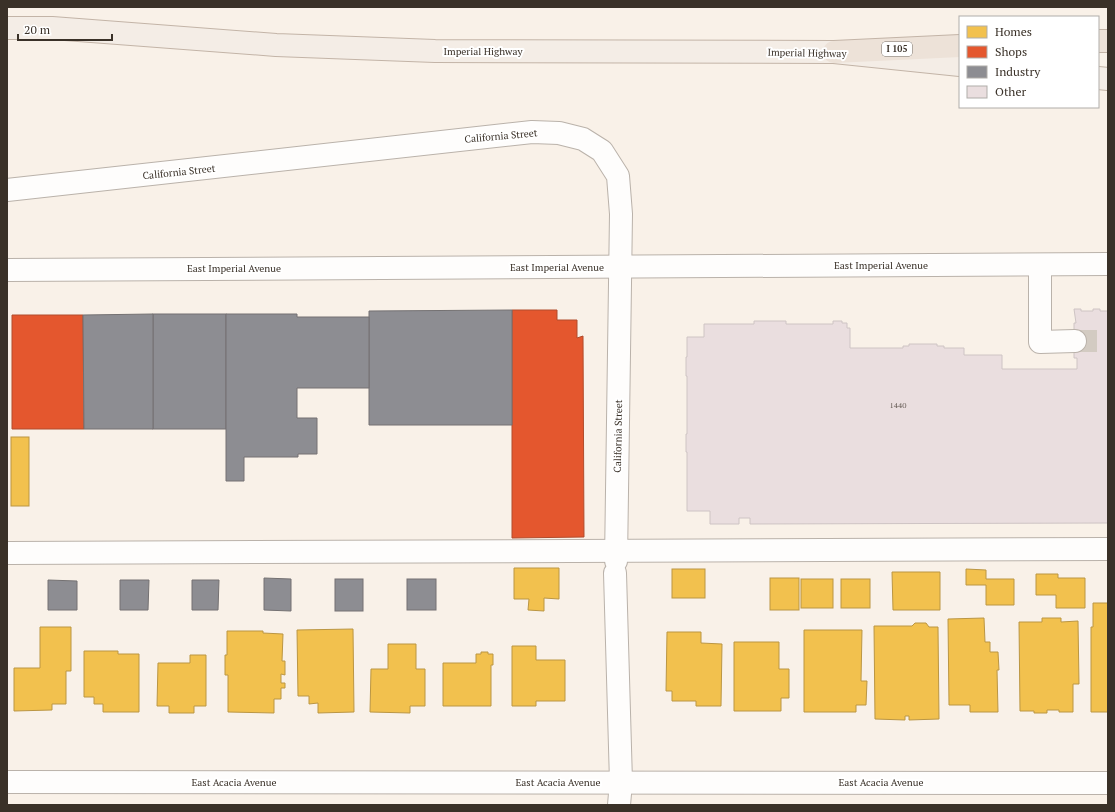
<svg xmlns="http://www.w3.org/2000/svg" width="1115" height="812" viewBox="0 0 1115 812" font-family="'PT Serif',serif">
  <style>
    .homes { fill: #f2c14e; stroke: #bb9643 }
    .shops { fill: #e4572e; stroke: #b14c2c }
    .industry { fill: #8d8d92; stroke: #747172 }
    .building { fill: #eadedf; stroke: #cec4c4 }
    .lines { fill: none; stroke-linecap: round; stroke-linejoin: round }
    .minor-tunnel { stroke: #d3cbc2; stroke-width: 22; stroke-dasharray: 22 11; stroke-linecap: butt }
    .minor-casing { stroke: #bab2aa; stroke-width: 24 }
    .major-casing { stroke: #c3b4a7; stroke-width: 24 }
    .highway-casing { stroke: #c3b4a7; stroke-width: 24 }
    .minor { stroke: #fefdfc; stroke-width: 22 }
    .major { stroke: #f4ede6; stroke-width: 22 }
    .highway { stroke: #ede2d8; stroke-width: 22 }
    .labels { text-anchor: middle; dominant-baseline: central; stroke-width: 4; stroke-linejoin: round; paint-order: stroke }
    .number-label { font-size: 8px; fill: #685e58 }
    .shield { fill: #fff; stroke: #756f68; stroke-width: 1 }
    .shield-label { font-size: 9px; font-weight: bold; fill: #3a3128 }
    .street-label { font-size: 10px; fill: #3a3128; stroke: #fff }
  </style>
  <rect width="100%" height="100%" fill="#f9f1e8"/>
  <!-- homes -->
  <g class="homes">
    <rect x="11" y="437" width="18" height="69"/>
    <path d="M514,568H559V599L544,598V611L528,610L529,599H514Z"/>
    <rect x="672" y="569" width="33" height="29"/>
    <path d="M966,569L986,570V579H1014V605H986V585H966Z"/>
    <path d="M892,572H940V610H893Z"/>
    <path d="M1036,574H1058V578H1085V608H1056V595H1036Z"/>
    <rect x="770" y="578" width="29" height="32"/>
    <rect x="801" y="579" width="32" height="29"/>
    <rect x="841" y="579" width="29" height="29"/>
    <path d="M1093,603H1108V712H1091V627H1093Z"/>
    <path d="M984,618L985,642H990V652H998L999,670H997L998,712H970V705H949L948,619Z"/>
    <path d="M1042,618H1061V622L1078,621L1079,684H1073V712H1059V710H1047V713H1034V711H1020L1019,622H1042Z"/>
    <path d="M915,623H926L929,627H938L939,719L909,720V716H905V720L875,719L874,626H912Z"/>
    <path d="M40,627H71V671H66V704H52V710L14,711V668H40Z"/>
    <path d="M353,629L354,712L318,713V703L309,704V696H298L297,630Z"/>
    <path d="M804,630H862L861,681H867L866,705H856V712H804Z"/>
    <path d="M227,631H263V633L283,634L282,661H285V675L281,674V683H285V688H281V699H274V713L228,712V675H225V655H227Z"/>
    <path d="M667,632H701V643L722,644L721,706H696V701H672V691H666Z"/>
    <path d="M734,642H779V669H789V698H781V711H734Z"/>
    <path d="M388,644H416V669H425V706H410V713L370,712L371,669H388Z"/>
    <path d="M512,646H536V660H565V701H536V706H512Z"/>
    <path d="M84,651H118V654H139V712H103V704H94V697H84Z"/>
    <path d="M481,652H488V654H493V665H491V706H443V663H476V654H481Z"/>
    <path d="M190,655H206V706H194V713H169V706H157L158,663H190Z"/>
  </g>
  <!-- shops -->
  <g class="shops">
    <path d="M512,310H557V320H577V338L583,336L584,537L512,538Z"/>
    <path d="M12,315H83L84,429H12Z"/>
  </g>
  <!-- industry -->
  <g class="industry">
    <path d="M512,310V425H369V311Z"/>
    <rect x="153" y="314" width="73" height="115"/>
    <path d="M153,314V429H84L83,315Z"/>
    <path d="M226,314H297V317H369V388H297V418H317V454H298V457H244V481H226Z"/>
    <path d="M264,578L291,579V611L264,610Z"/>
    <rect x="335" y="579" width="28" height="32"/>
    <rect x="407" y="579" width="29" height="31"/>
    <path d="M48,580L77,581V610H48Z"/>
    <path d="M120,580H149L148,610H120Z"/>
    <path d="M192,580H219L218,610H192Z"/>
  </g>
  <!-- building -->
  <path class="building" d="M1074,309H1081V311H1093V309H1100V311H1108V523L750,524V518H739V524H710V511H687V452H686V434H687V376H686V357H687V337H704V324H754V321H786V324H833V321H842V323H847V328H850V348H903V346H909V344H937V346H944V348H964V355H1002V369H1077V358H1074V352H1076V330H1074V323H1076Z"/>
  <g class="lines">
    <!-- minor-tunnel -->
    <path class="minor-tunnel" d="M1075,341H1108"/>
    <!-- minor casing -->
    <g class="minor-casing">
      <g id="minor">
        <path d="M7,190L532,132L559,133L583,139L602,151L618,176L621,214L616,561"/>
        <path d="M1040,265V342L1075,341"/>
        <path d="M7,270L1108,264"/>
        <path d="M7,553L1108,549"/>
        <path d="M615,573L621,782L619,805"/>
        <path d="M7,782L1108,783"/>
      </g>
    </g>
    <!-- major casing -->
    <g class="major-casing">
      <g id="major">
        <path d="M7,28H52L276,45L435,51L834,52L960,65"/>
        <path d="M1098,78L1108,79"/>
      </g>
    </g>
    <!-- highway casing -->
    <g class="highway-casing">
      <g id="highway">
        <path d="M1098,41H1108"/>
        <path d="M834,52L960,46"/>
      </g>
    </g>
    <!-- minor -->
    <use href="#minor" class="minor"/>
    <!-- major -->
    <use href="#major" class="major"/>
    <!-- highway -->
    <use href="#highway" class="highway"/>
  </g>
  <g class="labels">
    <!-- number labels -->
    <g class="number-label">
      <text x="898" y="405">1440</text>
    </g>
    <!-- shield labels -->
    <rect class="shield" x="882" y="42" width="30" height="14" rx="3"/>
    <g class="shield-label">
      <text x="897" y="49">I 105</text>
    </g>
    <!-- street labels -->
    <g class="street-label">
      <text x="483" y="51">Imperial Highway</text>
      <text transform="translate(807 53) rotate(1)">Imperial Highway</text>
      <text transform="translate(501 136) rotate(-5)">California Street</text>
      <text transform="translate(179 172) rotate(-6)">California Street</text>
      <text x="881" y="265">East Imperial Avenue</text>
      <text x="557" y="267">East Imperial Avenue</text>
      <text x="234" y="268">East Imperial Avenue</text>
      <text transform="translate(618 436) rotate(-89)">California Street</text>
      <text x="234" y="782">East Acacia Avenue</text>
      <text x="558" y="782">East Acacia Avenue</text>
      <text x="881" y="782">East Acacia Avenue</text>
    </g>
  </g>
  <!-- border -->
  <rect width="1115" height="812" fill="none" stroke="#3a3128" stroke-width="16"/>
  <!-- legend -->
  <rect x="959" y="16" width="140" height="92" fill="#ffffff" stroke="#b0ada9"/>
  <rect x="967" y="26" width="20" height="12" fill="#f2c14e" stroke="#b0ada9"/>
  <text x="995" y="36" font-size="12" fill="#3a3128">Homes</text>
  <rect x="967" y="46" width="20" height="12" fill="#e4572e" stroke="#b0ada9"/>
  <text x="995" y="56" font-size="12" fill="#3a3128">Shops</text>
  <rect x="967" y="66" width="20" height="12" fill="#8d8d92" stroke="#b0ada9"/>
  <text x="995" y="76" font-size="12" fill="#3a3128">Industry</text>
  <rect x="967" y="86" width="20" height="12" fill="#eadedf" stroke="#b0ada9"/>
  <text x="995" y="96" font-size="12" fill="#3a3128">Other</text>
  <!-- scale -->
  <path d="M18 34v6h94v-6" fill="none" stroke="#3a3128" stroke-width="2"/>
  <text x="24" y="34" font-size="12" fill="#3a3128" stroke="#ffffff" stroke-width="3" paint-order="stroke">20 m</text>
</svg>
